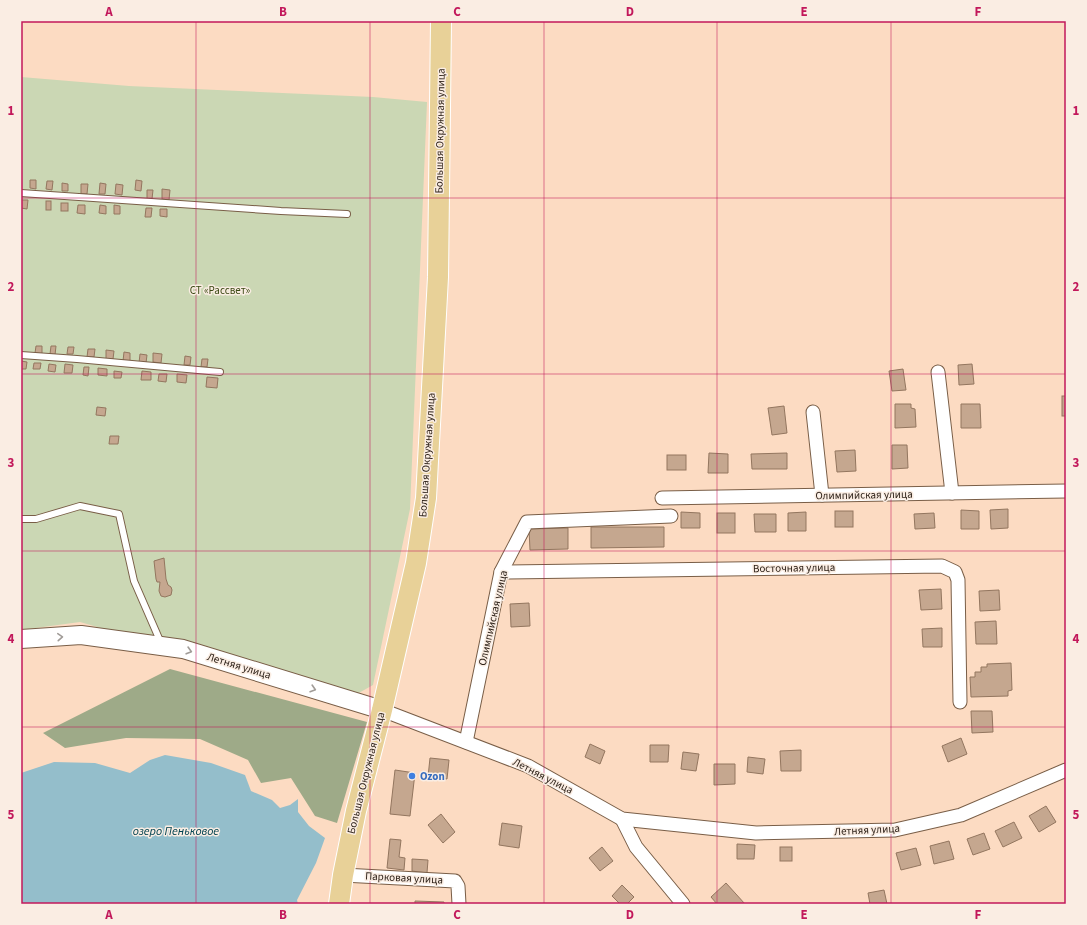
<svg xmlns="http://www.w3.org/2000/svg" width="1087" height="925" viewBox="0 0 1087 925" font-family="'Source Sans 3',sans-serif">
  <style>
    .green { fill: #cbd7b4 }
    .forest { fill: #9eaa88 }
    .water { fill: #94becb }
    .building { fill: #c5a78f; stroke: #93765f }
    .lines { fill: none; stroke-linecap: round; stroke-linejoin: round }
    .lane-casing { stroke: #795e47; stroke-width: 8 }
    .street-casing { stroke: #795e47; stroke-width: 15 }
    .secondary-casing { stroke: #795e47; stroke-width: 20 }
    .primary-casing { stroke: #fff; stroke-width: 22 }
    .lane { stroke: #fff; stroke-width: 6 }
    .street { stroke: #fff; stroke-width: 13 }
    .secondary { stroke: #fff; stroke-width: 18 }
    .primary { stroke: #e8d198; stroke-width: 20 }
    .oneway { stroke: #a19c98 }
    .grid { fill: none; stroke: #c2185b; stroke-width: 1; stroke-opacity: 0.55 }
    .shop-dot { fill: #3f7fe0; stroke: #faede3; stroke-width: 1.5 }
    .labels { text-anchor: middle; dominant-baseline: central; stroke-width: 3; stroke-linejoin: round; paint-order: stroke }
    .street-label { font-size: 11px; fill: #2e2219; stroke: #faede3 }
    .park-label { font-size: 11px; fill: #3a4812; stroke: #faede3 }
    .shop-label { font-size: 11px; font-weight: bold; fill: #366cbe; stroke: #faede3; text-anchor: start }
    .water-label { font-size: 12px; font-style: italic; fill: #004250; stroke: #faede3 }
    .neatline { fill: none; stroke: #c2185b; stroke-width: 1.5 }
    .grid-label { font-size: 13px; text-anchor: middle; font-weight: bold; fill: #c2185b }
  </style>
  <rect width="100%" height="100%" fill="#fcdbc2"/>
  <!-- green -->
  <path class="green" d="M21,77L129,86L373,97L427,102L410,509L373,685L348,699L80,622L21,630Z"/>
  <!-- forest -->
  <path class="forest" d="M170,669L367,722L337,823L315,816L291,778L261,783L248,760L200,739L126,738L65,748L43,733Z"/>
  <!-- water -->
  <path class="water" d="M165,755L211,763L245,775L251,791L272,800L280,808L290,805L298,799V812L309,826L325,838L316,863L297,900L298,904H21V773L54,762L95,763L130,773L150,760Z"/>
  <!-- building -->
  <g class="building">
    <path d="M30,180H36V189L30,188Z"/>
    <path d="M136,180L142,181L141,191L135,190Z"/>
    <path d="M47,181H53L52,190L46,189Z"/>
    <path d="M62,183L68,184V191H62Z"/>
    <path d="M100,183L106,184L105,194H99Z"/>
    <path d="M81,184H88L87,194H81Z"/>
    <path d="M116,184L123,185L122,195L115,194Z"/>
    <path d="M162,189L170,190L169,200L162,199Z"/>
    <path d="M147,190H153L152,199H147Z"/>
    <path d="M21,200H28L27,209L21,208Z"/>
    <rect x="46" y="201" width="5" height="9"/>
    <rect x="61" y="203" width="7" height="8"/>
    <path d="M78,205H85V214L77,213Z"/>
    <path d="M100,205L106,206V214L99,213Z"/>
    <path d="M114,205L120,206V214H114Z"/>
    <path d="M146,208H152L151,217H145Z"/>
    <path d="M160,209H167V217L160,216Z"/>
    <path d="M36,346H42V354L35,353Z"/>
    <path d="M51,346H56L55,355L50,354Z"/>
    <path d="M68,347H74L73,354H67Z"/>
    <path d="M88,349H95L94,357H87Z"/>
    <path d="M106,350L114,351L113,359H106Z"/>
    <path d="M124,352L130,353V361H123Z"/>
    <path d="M153,353L162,354L161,363L153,362Z"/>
    <path d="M140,354L147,355L146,363H139Z"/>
    <path d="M185,356L191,357L190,365H184Z"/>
    <path d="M202,359H208L207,367H201Z"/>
    <path d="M21,361L27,362L26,369H21Z"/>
    <path d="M34,363H41L40,369H33Z"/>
    <path d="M49,364L56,365L55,372L48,371Z"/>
    <path d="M65,364L73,365L72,373H64Z"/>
    <path d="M972,364L974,384L959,385L958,365Z"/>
    <path d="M84,367H89L88,376L83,375Z"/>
    <path d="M98,368L107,369V376L98,375Z"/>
    <path d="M903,369L906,390L892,391L889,371Z"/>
    <path d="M114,371L122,372L121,378H114Z"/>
    <path d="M142,371L151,372V380H141Z"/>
    <path d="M159,374H167L166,382L158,381Z"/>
    <path d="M177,374L187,375L186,383L177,382Z"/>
    <path d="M207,377L218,378L217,388L206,387Z"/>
    <rect x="1062" y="396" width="4" height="20"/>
    <path d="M895,404H911V408L915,409L916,427L895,428Z"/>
    <path d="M961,404H980L981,428H961Z"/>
    <path d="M784,406L787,433L772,435L768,408Z"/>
    <path d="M97,407L106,408L105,416L96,415Z"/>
    <path d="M110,436H119L118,444H109Z"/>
    <path d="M892,445H907L908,468L892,469Z"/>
    <path d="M855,450L856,471L837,472L835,451Z"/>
    <path d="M709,453L728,454V473H708Z"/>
    <path d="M787,453V469H752L751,454Z"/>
    <rect x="667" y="455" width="19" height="15"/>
    <path d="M1008,509V528L991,529L990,510Z"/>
    <path d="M961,510L979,511V529H961Z"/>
    <rect x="835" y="511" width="18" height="16"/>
    <path d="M681,512L700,513V528H681Z"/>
    <path d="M806,512V531H788V513Z"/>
    <rect x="717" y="513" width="18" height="20"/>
    <path d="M934,513L935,528L915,529L914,514Z"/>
    <path d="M754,514H776V532H755Z"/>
    <path d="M591,527H664V547L591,548Z"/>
    <path d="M568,528V549L530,550L529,529Z"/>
    <path d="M164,558L166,579L168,585L171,587L172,590L171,595L165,597L161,596L159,591L160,582H157L156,579L154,561Z"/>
    <path d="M941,589L942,609L921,610L919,590Z"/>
    <path d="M999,590L1000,610L980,611L979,591Z"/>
    <path d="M529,603L530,626L511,627L510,604Z"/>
    <path d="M996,621L997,644H976L975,622Z"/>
    <path d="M942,628V647H923L922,629Z"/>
    <path d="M1011,663L1012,690L1008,691V696L971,697L970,677H975V672H981V667H987V664Z"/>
    <path d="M971,711H992L993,732L972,733Z"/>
    <path d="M961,738L967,754L948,762L942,746Z"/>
    <path d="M590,744L605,751L600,764L585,757Z"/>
    <path d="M650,745H669L668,762H650Z"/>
    <path d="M801,750V771H781L780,751Z"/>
    <path d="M683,752L699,754L696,771L681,769Z"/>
    <path d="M748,757L765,759L763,774L747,772Z"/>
    <path d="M430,758L449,760L447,779L428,777Z"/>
    <path d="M714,764H735V784L714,785Z"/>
    <path d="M395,770L415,773L410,816L390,814Z"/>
    <path d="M1046,806L1056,822L1039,832L1029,816Z"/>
    <path d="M441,814L455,832L443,843L428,825Z"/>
    <path d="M1014,822L1022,838L1003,847L995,831Z"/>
    <path d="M502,823L522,826L519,848L499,845Z"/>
    <path d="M984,833L990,849L973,855L967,839Z"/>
    <path d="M390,839L401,840L399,857L405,858L404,870L387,868Z"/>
    <path d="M949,841L954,859L934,864L930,846Z"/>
    <path d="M737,844L755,845L754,859H737Z"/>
    <path d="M602,847L613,861L600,871L589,858Z"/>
    <rect x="780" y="847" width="12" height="14"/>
    <path d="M916,848L921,865L901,870L896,853Z"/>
    <path d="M412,859L428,860L427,873L412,871Z"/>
    <path d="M726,883L745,904H717L711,897Z"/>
    <path d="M622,885L634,897L627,904H620L612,896Z"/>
    <path d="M884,890L887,904H870L868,893Z"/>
    <path d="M415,901L444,902V904H415Z"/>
  </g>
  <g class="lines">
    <!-- lane casing -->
    <g class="lane-casing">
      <g id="lane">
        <path d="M21,193L281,211L347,214"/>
        <path d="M21,355L77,359L220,372"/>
        <path d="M21,519H36L80,506L119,514L134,581L161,643"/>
      </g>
    </g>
    <!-- street casing -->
    <g class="street-casing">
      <g id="street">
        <path d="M938,372L952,493"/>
        <path d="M813,412L822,495"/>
        <path d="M662,498L1066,491"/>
        <path d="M501,572L942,566L955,572L958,580L960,702"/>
        <path d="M382,710L528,766L622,819L756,833L895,830L961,815L1066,770"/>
        <path d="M466,742L501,572L527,522L671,516"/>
        <path d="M622,819L636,847L683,904"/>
        <path d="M343,875L455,881L458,886L459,904"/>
      </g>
    </g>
    <!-- secondary casing -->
    <g class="secondary-casing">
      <path id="secondary" d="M21,639L81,635L183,649L382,710"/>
    </g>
    <!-- primary casing -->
    <g class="primary-casing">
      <path id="primary" d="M339,904L343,875L356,811L382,710L416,563L426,498L438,277L441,21"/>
    </g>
    <!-- lane -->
    <use href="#lane" class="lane"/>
    <!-- street -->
    <use href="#street" class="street"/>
    <!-- secondary -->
    <use href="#secondary" class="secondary"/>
    <!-- primary -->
    <use href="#primary" class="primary"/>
  </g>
  <!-- one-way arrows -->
  <defs><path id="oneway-chevron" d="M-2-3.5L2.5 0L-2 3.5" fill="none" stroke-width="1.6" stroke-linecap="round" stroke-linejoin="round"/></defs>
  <g class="oneway">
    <use href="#oneway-chevron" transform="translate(60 637) rotate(-4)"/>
    <use href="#oneway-chevron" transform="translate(189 651) rotate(16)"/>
    <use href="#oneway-chevron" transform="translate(313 689) rotate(17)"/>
  </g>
  <!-- grid -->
  <path class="grid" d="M196,21V904M370,21V904M544,21V904M717,21V904M891,21V904M21,198H1066M21,374H1066M21,551H1066M21,727H1066"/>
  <!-- markers -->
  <circle class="shop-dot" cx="412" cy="776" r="4"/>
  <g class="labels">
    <!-- street labels -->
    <g class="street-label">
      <text transform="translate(440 131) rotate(-89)">Большая Окружная улица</text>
      <text transform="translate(427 455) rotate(-86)">Большая Окружная улица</text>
      <text transform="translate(864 495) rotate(-1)">Олимпийская улица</text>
      <text transform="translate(794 568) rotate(-1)">Восточная улица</text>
      <text transform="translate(493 618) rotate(-77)">Олимпийская улица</text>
      <text transform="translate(239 666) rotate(17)">Летняя улица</text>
      <text transform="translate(366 773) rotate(-76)">Большая Окружная улица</text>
      <text transform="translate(543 776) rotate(27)">Летняя улица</text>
      <text transform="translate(867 830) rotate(-3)">Летняя улица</text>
      <text transform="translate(404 878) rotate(3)">Парковая улица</text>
    </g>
    <!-- park labels -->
    <g class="park-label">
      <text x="220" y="290">СТ «Рассвет»</text>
    </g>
    <!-- shop labels -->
    <g class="shop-label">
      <text x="420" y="776">Ozon</text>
    </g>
    <!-- water labels -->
    <g class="water-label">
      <text x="176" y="831">озеро Пеньковое</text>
    </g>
  </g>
  <!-- border -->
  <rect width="1087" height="925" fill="none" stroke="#faede3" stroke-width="44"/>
  <rect x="22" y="22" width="1043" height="881" class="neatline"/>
  <g class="grid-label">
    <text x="109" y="16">A</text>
    <text x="283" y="16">B</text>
    <text x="457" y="16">C</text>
    <text x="630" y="16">D</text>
    <text x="804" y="16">E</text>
    <text x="978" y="16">F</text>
    <text x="11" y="115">1</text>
    <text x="1076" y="115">1</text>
    <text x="11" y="291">2</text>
    <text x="1076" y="291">2</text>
    <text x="11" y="467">3</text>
    <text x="1076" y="467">3</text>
    <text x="11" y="643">4</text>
    <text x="1076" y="643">4</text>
    <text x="11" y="819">5</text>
    <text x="1076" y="819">5</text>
    <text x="109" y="919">A</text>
    <text x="283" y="919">B</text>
    <text x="457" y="919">C</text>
    <text x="630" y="919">D</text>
    <text x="804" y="919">E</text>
    <text x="978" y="919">F</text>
  </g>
</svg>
